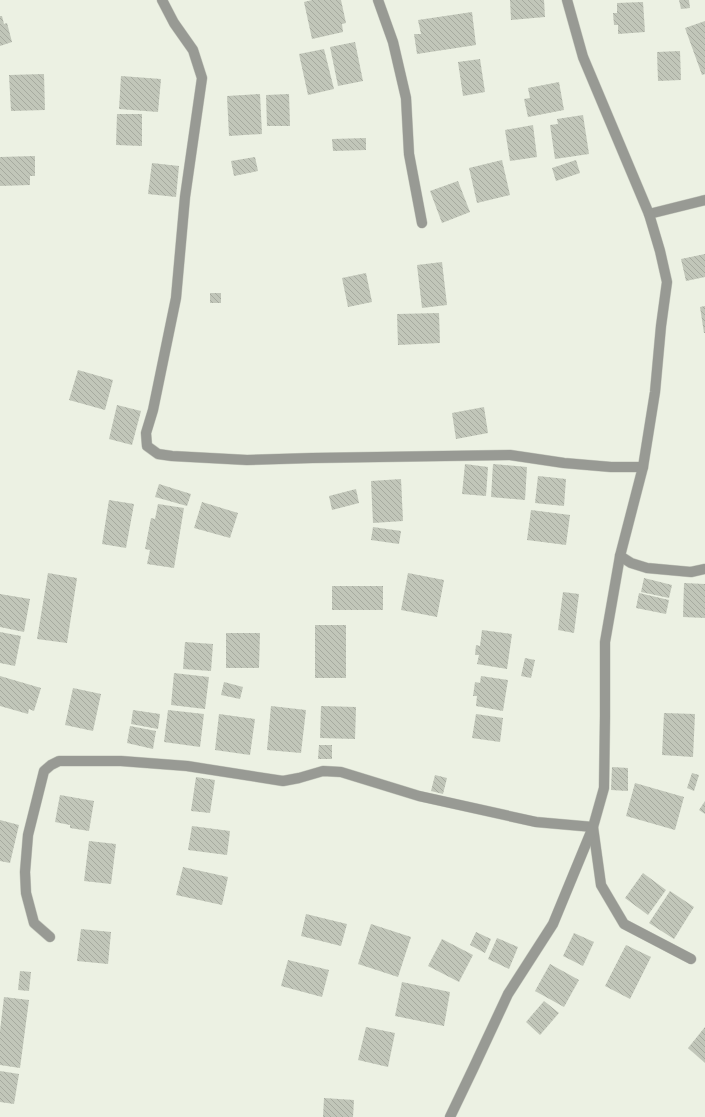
<svg xmlns="http://www.w3.org/2000/svg" width="705" height="1117" viewBox="0 0 705 1117" font-family="'PT Sans Narrow',sans-serif">
  <style>
    .building { fill: url(#building-back-hatch) }
    .lines { fill: none; stroke-linecap: round; stroke-linejoin: round }
    .minor-casing { stroke: #c8ccc0; stroke-width: 11 }
    .minor { stroke: #989a94; stroke-width: 10 }
  </style>
  <defs>
    <pattern id="building-back-hatch" width="6" height="6" patternUnits="userSpaceOnUse"><rect width="6" height="6" fill="#c1c6b9"/><path d="M-1 5l2 2M0 0l6 6M5-1l2 2" fill="none" stroke="#a6aa9f"/></pattern>
  </defs>
  <rect width="100%" height="100%" fill="#ecf1e3"/>
  <!-- building -->
  <g class="building">
    <path d="M312,0H341L346,23L342,24L343,32L312,39L304,2Z"/>
    <path d="M510,0H544L545,17L511,20Z"/>
    <path d="M679,0H689L690,8L681,9Z"/>
    <path d="M643,2L645,32L618,34V25H614L613,13H617V3Z"/>
    <path d="M472,12L476,45L417,54L414,34H421L418,20Z"/>
    <path d="M0,16H2L4,24L7,23L12,42L0,46Z"/>
    <path d="M705,21V74L702,75L685,28Z"/>
    <path d="M355,42L363,81L338,86L330,47Z"/>
    <path d="M324,49L334,89L308,95L299,54Z"/>
    <path d="M680,51L681,80L658,81L657,52Z"/>
    <path d="M480,59L485,92L463,96L458,62Z"/>
    <path d="M44,74L45,110L11,111L9,75Z"/>
    <path d="M121,76L161,79L158,112L119,109Z"/>
    <path d="M559,82L564,110L528,117L524,99L530,98L528,88Z"/>
    <path d="M260,94L262,134L229,136L227,96Z"/>
    <path d="M289,94L290,126H267L266,95Z"/>
    <path d="M117,114H142V146L116,145Z"/>
    <path d="M583,115L589,154L555,159L550,125L558,124L557,119Z"/>
    <path d="M533,125L537,157L510,161L505,130Z"/>
    <path d="M366,138V150L333,151L332,139Z"/>
    <path d="M35,156V176H30V185L0,186V157Z"/>
    <path d="M255,157L258,171L234,176L231,161Z"/>
    <path d="M502,160L510,195L477,203L469,168Z"/>
    <path d="M576,160L580,173L556,181L552,168Z"/>
    <path d="M152,163L179,166L176,197L148,194Z"/>
    <path d="M458,181L470,212L442,223L430,191Z"/>
    <path d="M705,254V277L686,281L681,259Z"/>
    <path d="M442,262L447,305L422,308L417,265Z"/>
    <path d="M366,273L372,302L348,307L342,278Z"/>
    <rect x="210" y="293" width="11" height="10"/>
    <path d="M705,306V333H704L700,307Z"/>
    <path d="M439,313L440,343L398,345L397,314Z"/>
    <path d="M78,370L113,380L105,410L69,400Z"/>
    <path d="M117,405L141,411L132,445L109,439Z"/>
    <path d="M484,407L488,433L456,439L452,413Z"/>
    <path d="M465,464L488,467L486,496L462,494Z"/>
    <path d="M493,464L527,467L525,500L491,497Z"/>
    <path d="M538,476L566,479L564,506L535,503Z"/>
    <path d="M401,479L403,521L373,523L371,481Z"/>
    <path d="M159,484L191,494L187,506L155,497Z"/>
    <path d="M356,489L359,503L332,510L329,496Z"/>
    <path d="M109,500L134,504L126,548L102,544Z"/>
    <path d="M202,502L238,513L230,538L194,528Z"/>
    <path d="M158,504L184,508L174,568L147,564L150,550L145,549L151,518L155,519Z"/>
    <path d="M531,510L570,515L566,545L527,540Z"/>
    <path d="M373,527L401,531L399,544L371,540Z"/>
    <path d="M48,573L77,578L67,643L37,639Z"/>
    <path d="M408,573L444,580L437,617L401,610Z"/>
    <path d="M644,578L672,585L669,598L641,592Z"/>
    <path d="M684,583L705,584V618L683,617Z"/>
    <rect x="332" y="586" width="51" height="24"/>
    <path d="M563,592L579,594L574,633L558,630Z"/>
    <path d="M639,593L669,600L666,614L636,608Z"/>
    <path d="M0,594L30,599L24,632L0,627Z"/>
    <rect x="315" y="625" width="31" height="53"/>
    <path d="M482,630L512,634L507,669L477,664L479,655H475L476,645L480,646Z"/>
    <path d="M0,632L21,636L15,666L0,663Z"/>
    <path d="M226,633H260L259,668H226Z"/>
    <path d="M185,642L213,644L211,671L183,669Z"/>
    <path d="M525,658L535,660L531,678L521,676Z"/>
    <path d="M174,673L209,677L205,709L171,705Z"/>
    <path d="M0,676L41,688L34,711L29,709L28,714L0,706Z"/>
    <path d="M481,676L508,680L503,711L476,706L477,696H473L475,682L480,683Z"/>
    <path d="M224,682L243,687L240,699L221,695Z"/>
    <path d="M73,688L101,694L93,731L65,725Z"/>
    <path d="M271,706L306,710L301,753L267,750Z"/>
    <path d="M321,706L356,707L355,739L320,738Z"/>
    <path d="M133,710L160,714L158,729L131,724Z"/>
    <path d="M168,710L204,714L200,747L164,742Z"/>
    <path d="M664,713L695,714L693,757L662,755Z"/>
    <path d="M219,714L255,719L250,755L215,750Z"/>
    <path d="M476,714L503,718L500,742L472,738Z"/>
    <path d="M130,726L156,731L153,749L127,743Z"/>
    <path d="M319,745H332V759H318Z"/>
    <path d="M612,767L628,768V791L611,790Z"/>
    <path d="M692,773L699,775L694,791L687,788Z"/>
    <path d="M435,775L447,778L443,794L431,791Z"/>
    <path d="M196,777L215,780L210,813L191,811Z"/>
    <path d="M635,783L684,797L675,830L626,816Z"/>
    <path d="M60,795L94,801L89,831L70,828V825L55,822Z"/>
    <path d="M705,801V814L699,810Z"/>
    <path d="M0,820L19,825L10,863L0,861Z"/>
    <path d="M192,826L230,831L227,855L188,850Z"/>
    <path d="M89,841L116,844L111,884L84,881Z"/>
    <path d="M183,867L228,877L222,905L176,895Z"/>
    <path d="M643,873L666,890L648,915L625,898Z"/>
    <path d="M670,891L694,907L674,939L649,923Z"/>
    <path d="M306,914L347,924L341,946L301,936Z"/>
    <path d="M371,924L411,937L398,977L358,964Z"/>
    <path d="M81,929L111,932L108,964L77,961Z"/>
    <path d="M476,932L491,939L485,953L470,945Z"/>
    <path d="M574,933L594,942L583,966L563,956Z"/>
    <path d="M497,938L518,947L509,969L488,959Z"/>
    <path d="M442,939L473,955L459,982L428,966Z"/>
    <path d="M626,945L651,957L630,999L605,986Z"/>
    <path d="M288,960L329,970L322,997L281,986Z"/>
    <path d="M550,964L579,980L564,1007L535,991Z"/>
    <path d="M20,971L31,972L29,991L18,990Z"/>
    <path d="M402,982L450,992L444,1026L395,1016Z"/>
    <path d="M4,997L29,1000L20,1068L0,1065V1031Z"/>
    <path d="M544,1001L559,1013L540,1035L526,1022Z"/>
    <path d="M366,1027L395,1033L388,1067L358,1060Z"/>
    <path d="M705,1027V1063L688,1048Z"/>
    <path d="M0,1071L19,1074L14,1104L0,1102Z"/>
    <path d="M324,1098L354,1100L353,1117H323Z"/>
  </g>
  <g class="lines">
    <!-- minor casing -->
    <g class="minor-casing">
      <g id="minor">
        <path d="M162,0L174,23L193,50L202,78L185,197L176,298L153,410L146,433L147,446L158,454L172,456L247,460L312,458L510,455L564,463L611,467H643"/>
        <path d="M378,0L393,42L406,98L409,154L422,223"/>
        <path d="M649,214L705,200"/>
        <path d="M620,556L631,563L647,568L691,572L705,569"/>
        <path d="M50,937L34,923L26,893L25,872L28,835L44,771L51,765L59,761H121L187,766L283,781L299,778L323,771L341,772L419,796L536,822L593,827L601,885L624,924L691,959"/>
        <path d="M450,1117L473,1069L508,994L553,924L593,827L604,788L605,716V642L620,556L643,467L655,392L661,326L667,282L660,251L649,214L583,57L567,0"/>
      </g>
    </g>
    <!-- minor -->
    <use href="#minor" class="minor"/>
  </g>
</svg>
